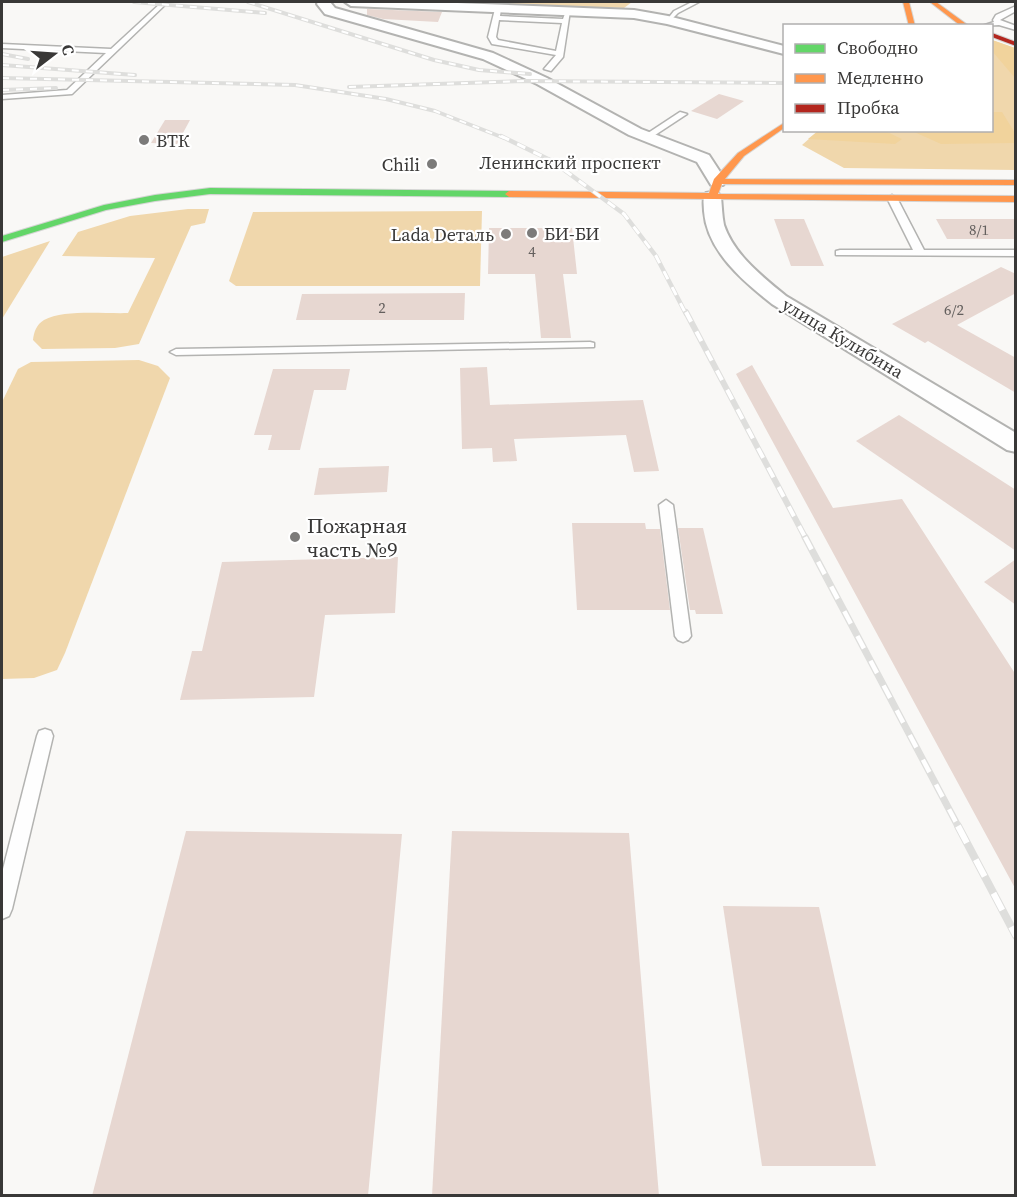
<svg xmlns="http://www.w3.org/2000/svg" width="1017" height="1197" viewBox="0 0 1017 1197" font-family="'Source Serif 4',serif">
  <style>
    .green { fill: #f0d7ac }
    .forest { fill: #f1d39c }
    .building { fill: #e7d7d1 }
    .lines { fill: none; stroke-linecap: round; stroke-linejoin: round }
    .lane-casing { stroke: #b3b3b1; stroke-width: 3 }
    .street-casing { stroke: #b3b3b1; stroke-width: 4 }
    .fast-casing { stroke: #d5d5d4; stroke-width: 2 }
    .slow-casing { stroke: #d5d5d4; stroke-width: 2 }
    .jam-casing { stroke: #d5d5d4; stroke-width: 2 }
    .lane { fill: #fefefe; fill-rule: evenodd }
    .street { fill: #fefefe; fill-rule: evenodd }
    .fast { fill: #63d668; fill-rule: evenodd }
    .slow { fill: #ff974d; fill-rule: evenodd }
    .jam { fill: #b3261e; fill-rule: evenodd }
    .rail-far4-casing { stroke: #dededc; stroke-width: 4 }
    .rail-far3-casing { stroke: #dededc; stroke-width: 4.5 }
    .rail-far2-casing { stroke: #dededc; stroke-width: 6 }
    .rail-far1-casing { stroke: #dededc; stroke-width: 7 }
    .rail-casing { stroke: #dededc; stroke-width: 8 }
    .rail-far4 { stroke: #fff; stroke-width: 2; stroke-dasharray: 7; stroke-linecap: butt }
    .rail-far3 { stroke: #fff; stroke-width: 3; stroke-dasharray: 9; stroke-linecap: butt }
    .rail-far2 { stroke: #fff; stroke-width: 4; stroke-dasharray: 11; stroke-linecap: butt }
    .rail-far1 { stroke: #fff; stroke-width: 4.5; stroke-dasharray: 14; stroke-linecap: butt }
    .rail { stroke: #fff; stroke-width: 6; stroke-dasharray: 19; stroke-linecap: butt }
    .poi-dot { fill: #7c7b7a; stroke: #fff; stroke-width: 2 }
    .labels { text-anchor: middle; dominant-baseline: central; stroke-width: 4.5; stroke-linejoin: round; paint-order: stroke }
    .far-number-label { font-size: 15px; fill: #64605e }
    .far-poi-label { font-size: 18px; fill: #393837; stroke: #fff; text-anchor: start }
    .far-street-label { font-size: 18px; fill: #393837; stroke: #fff }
    .poi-label { font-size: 21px; fill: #393837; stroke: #fff; text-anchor: start }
  </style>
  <rect width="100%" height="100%" fill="#f9f8f6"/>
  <!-- green -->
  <g class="green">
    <path d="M447,2H632L624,8Z"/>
    <path d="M992,40L1015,48V170L844,168L802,145L818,131L992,130Z"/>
    <path d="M188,209H209L205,223L191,226L139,344L115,348L42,349L33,340C34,332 36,325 44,320C64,309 105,314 128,313L155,258L62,256L78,232L130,216Z"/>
    <path d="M482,211L480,286H236L229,281L253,212Z"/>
    <path d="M50,241L2,319V257Z"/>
    <path d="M139,360L158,366L170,378L65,653L57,670L34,678L2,679V402L18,369L31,362Z"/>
  </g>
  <!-- forest -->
  <g class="forest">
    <path d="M992,40L1015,48V78L992,51Z"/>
    <path d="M992,112H1002L1015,133V143L941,144L912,131L992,130Z"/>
    <path d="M885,131L902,139L895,144L808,139L818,131Z"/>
  </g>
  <!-- building -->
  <g class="building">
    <path d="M367,9L442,12L438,22L383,19L367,15Z"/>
    <path d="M719,94L744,101L717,119L691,111Z"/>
    <path d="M165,120H190L177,144L151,143Z"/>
    <path d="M774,219H804L824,266H791Z"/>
    <path d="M936,219H1016V239H947Z"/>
    <path d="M489,228H572L577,274H563L571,338H541L535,274H488Z"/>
    <path d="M1001,267L1016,274V293L957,325L1016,358V393L928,341L925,343L892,324Z"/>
    <path d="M465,293L464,320H296L302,294Z"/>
    <path d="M752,365L833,508L902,499L1016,675V890L736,374Z"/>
    <path d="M487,367L490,405L643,400L659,471L634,472L626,435L514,439L517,461L493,462L492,448L462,449L460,368Z"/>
    <path d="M273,369H350L346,390H314L300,450H268L272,435H254Z"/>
    <path d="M899,415L1016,490V551L856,441Z"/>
    <path d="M389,466L387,492L314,495L319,468Z"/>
    <path d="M572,523H645L646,529H660L670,610H577Z"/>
    <path d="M678,528H703L723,614H696L695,610H690Z"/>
    <path d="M398,557L395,613L325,615L314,697L180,700L192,651H202L222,562Z"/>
    <path d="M1016,559V605L984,582Z"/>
    <path d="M186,831L402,834L368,1196H92Z"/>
    <path d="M452,831L629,833L659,1196H432Z"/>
    <path d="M723,906L819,907L876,1166H762Z"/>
  </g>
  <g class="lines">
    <!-- lane casing -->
    <g class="lane-casing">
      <g id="lane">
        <path d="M162,2H168L72,94L2,99V95L67,90L106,53L2,48V44L111,49Z"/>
        <path d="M692,2H699L678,13L670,21H666L674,11Z"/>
        <path d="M1016,6V11L1000,20L1016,26V30L999,25L982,26L994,22L993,20L996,15Z"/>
        <path d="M498,7L501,9L500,16L563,19L566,11H570L563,57L551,71L544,69L556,55L492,44L488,37L495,9ZM499,20L562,23L556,51L498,40L496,37Z"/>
        <path d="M680,112L687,114L649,139L642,137Z"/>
        <path d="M892,195L897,198L924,250H1016V256L836,255V251L840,250H913L887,198Z"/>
        <path d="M590,342L594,343V347L176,355L170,352L176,349Z"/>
        <path d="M666,500L673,505L691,636L688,640L683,642L678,640L675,636L659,505Z"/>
        <path d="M45,729L51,731L53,736L12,909L9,916L2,919V873L37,736L39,731Z"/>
      </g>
    </g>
    <!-- street casing -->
    <g class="street-casing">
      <g id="street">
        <path d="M318,2H330L335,8L493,53L547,78L641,129L709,155L726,181L723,185H711L697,162L629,135L537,84L483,59L325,14L317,4Z"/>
        <path d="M345,2H431L634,10L668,16L784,46V54L667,24L634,18L351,6Z"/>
        <path d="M712,192L718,193L721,197C722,206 722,216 724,225C734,255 763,277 786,296L1016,433V452L1007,450L772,304C743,281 707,251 704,211C704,205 702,199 706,193Z"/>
      </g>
    </g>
    <!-- fast casing -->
    <g class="fast-casing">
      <path id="fast" d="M210,188L509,191L513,194L509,197L210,194L155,201L106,210L2,242V236L104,205L155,195Z"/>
    </g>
    <!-- slow casing -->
    <g class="slow-casing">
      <g id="slow">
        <path d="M903,2H909L915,26H909Z"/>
        <path d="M930,2H936L969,26H961Z"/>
        <path d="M784,123V128L744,156L725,179L1016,180V185L722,184L718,194L1016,196V202L509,197L505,194L509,191L709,193L714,179L738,153Z"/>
      </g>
    </g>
    <!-- jam casing -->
    <g class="jam-casing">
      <path id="jam" d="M992,33L1016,42V46L992,37Z"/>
    </g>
    <!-- lane -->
    <use href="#lane" class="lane"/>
    <!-- street -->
    <use href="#street" class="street"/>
    <!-- fast -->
    <use href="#fast" class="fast"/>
    <!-- slow -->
    <use href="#slow" class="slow"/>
    <!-- jam -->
    <use href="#jam" class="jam"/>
    <!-- rail-far4 casing -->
    <g class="rail-far4-casing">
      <g id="rail-far4">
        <path d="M134,2L265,13"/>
        <path d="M248,2L434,60L479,70L530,74"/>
        <path d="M2,54L28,59"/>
        <path d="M2,65L135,75"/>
        <path d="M2,78L295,85L386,99L435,111L504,138"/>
        <path d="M349,87L524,81L784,83"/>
        <path d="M2,90L56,88"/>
      </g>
    </g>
    <!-- rail-far3 casing -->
    <g class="rail-far3-casing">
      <path id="rail-far3" d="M501,136L552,161L624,214L656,256L686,314"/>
    </g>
    <!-- rail-far2 casing -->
    <g class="rail-far2-casing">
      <path id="rail-far2" d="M686,312L806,539"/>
    </g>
    <!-- rail-far1 casing -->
    <g class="rail-far1-casing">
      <path id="rail-far1" d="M805,537L959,828"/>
    </g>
    <!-- rail casing -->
    <g class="rail-casing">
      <path id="rail" d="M958,826L1016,936"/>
    </g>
    <!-- rail-far4 -->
    <use href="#rail-far4" class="rail-far4"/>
    <!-- rail-far3 -->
    <use href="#rail-far3" class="rail-far3"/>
    <!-- rail-far2 -->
    <use href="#rail-far2" class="rail-far2"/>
    <!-- rail-far1 -->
    <use href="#rail-far1" class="rail-far1"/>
    <!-- rail -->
    <use href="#rail" class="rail"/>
  </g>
  <!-- markers -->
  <g class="poi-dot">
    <circle cx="144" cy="140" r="6"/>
    <circle cx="432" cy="164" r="6"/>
    <circle cx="532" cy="233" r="6"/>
    <circle cx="506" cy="234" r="6"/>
    <circle cx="295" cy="537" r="6"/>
  </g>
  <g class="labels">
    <!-- far-number labels -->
    <g class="far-number-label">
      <text x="979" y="229">8/1</text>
      <text x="532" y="251">4</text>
      <text x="382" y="307">2</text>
      <text x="954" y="309">6/2</text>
    </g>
    <!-- far-poi labels -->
    <g class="far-poi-label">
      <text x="156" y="140">ВТК</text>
      <text x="420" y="164" text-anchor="end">Chili</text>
      <text x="544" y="233">БИ-БИ</text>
      <text x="494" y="234" text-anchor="end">Lada Dеталь</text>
    </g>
    <!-- far-street labels -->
    <g class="far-street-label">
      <text x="570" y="162">Ленинский проспект</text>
      <text transform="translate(843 338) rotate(31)">улица Кулибина</text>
    </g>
    <!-- poi labels -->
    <g class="poi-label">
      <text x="307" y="525">Пожарная<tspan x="307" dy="24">часть №9</tspan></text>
    </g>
  </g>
  <!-- border -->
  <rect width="1017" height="1197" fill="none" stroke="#393837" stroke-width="6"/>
  <!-- legend -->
  <rect x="783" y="24" width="210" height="108" fill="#ffffff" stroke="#b0afaf" stroke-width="1.5"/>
  <rect x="795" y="44" width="30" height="9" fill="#63d668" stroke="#b0afaf" stroke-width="1.5"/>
  <text x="837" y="54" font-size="18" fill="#393837">Свободно</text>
  <rect x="795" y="74" width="30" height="9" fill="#ff974d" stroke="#b0afaf" stroke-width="1.5"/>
  <text x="837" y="84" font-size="18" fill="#393837">Медленно</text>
  <rect x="795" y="104" width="30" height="9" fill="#b3261e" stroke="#b0afaf" stroke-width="1.5"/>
  <text x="837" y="114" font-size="18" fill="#393837">Пробка</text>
  <!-- north arrow -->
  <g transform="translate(54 54) rotate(73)" stroke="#ffffff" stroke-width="4.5" paint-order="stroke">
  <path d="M0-4.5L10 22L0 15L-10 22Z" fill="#393837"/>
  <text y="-9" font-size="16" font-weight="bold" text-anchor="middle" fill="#393837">С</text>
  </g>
</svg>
